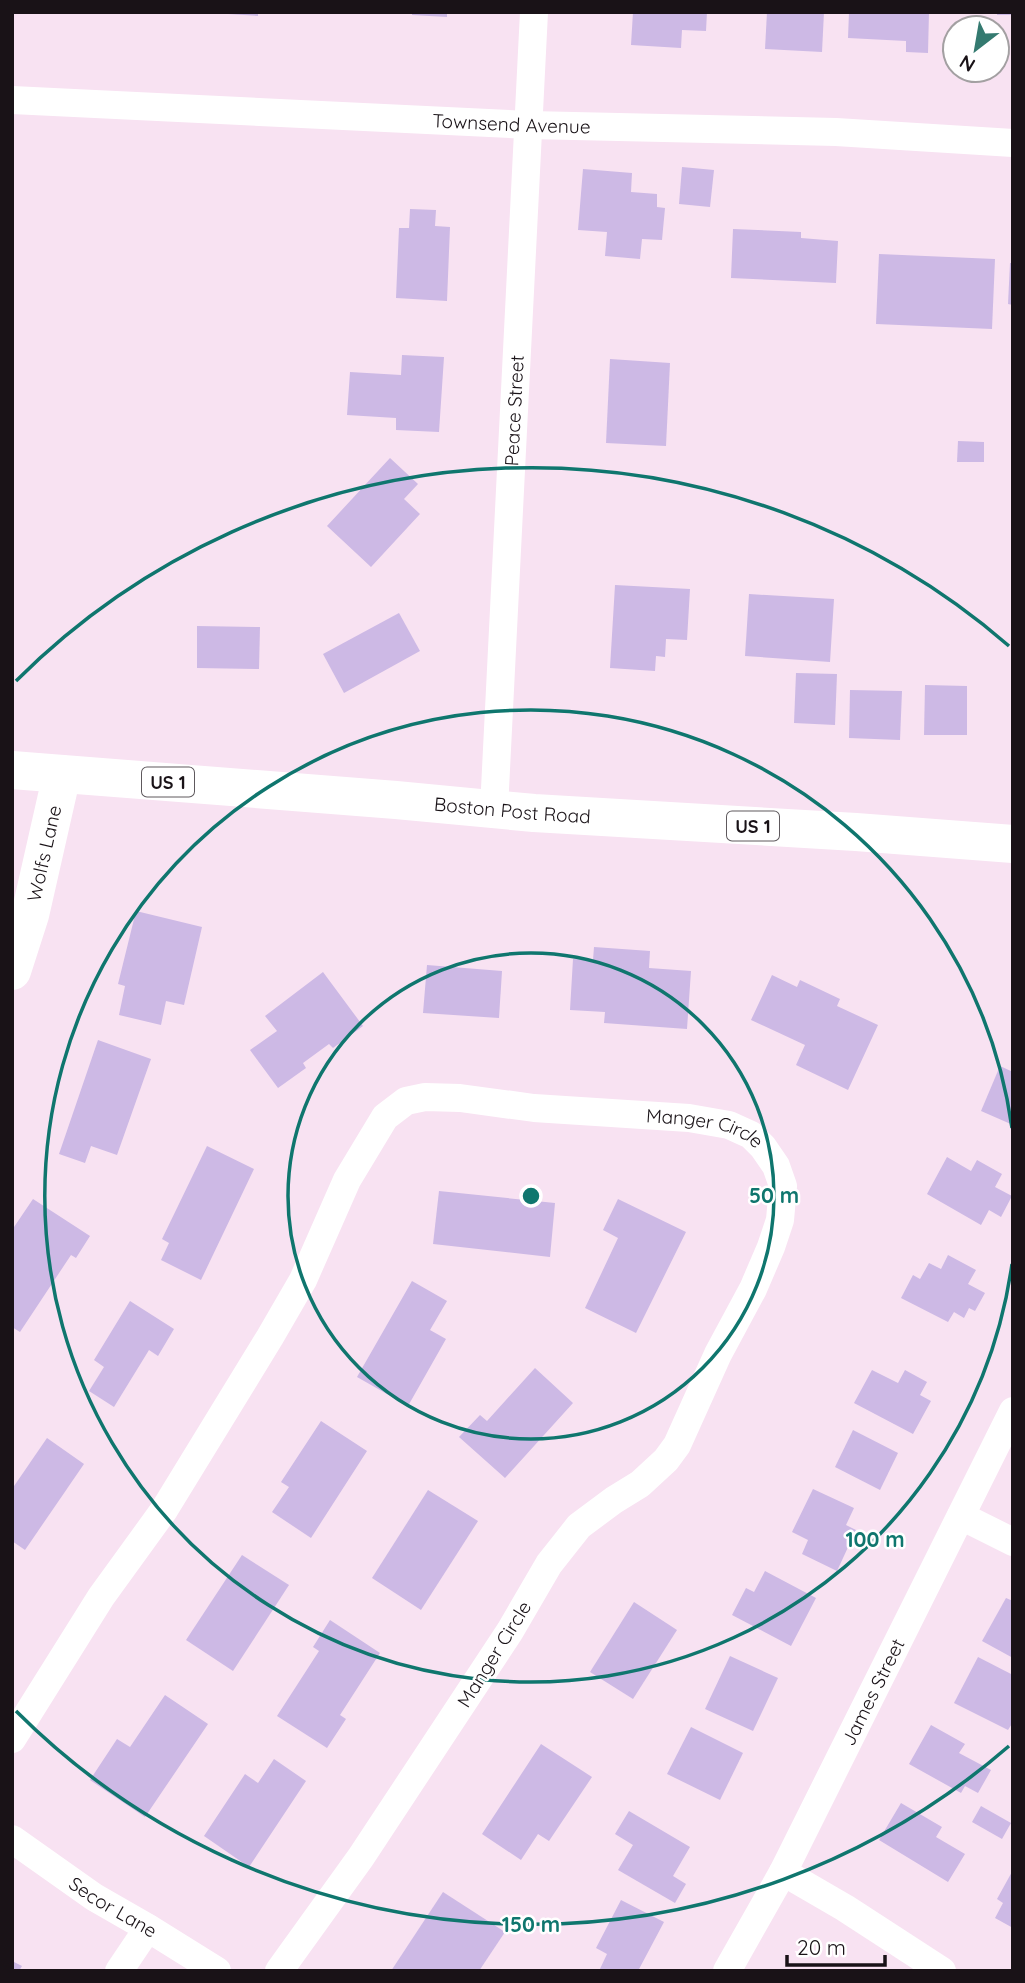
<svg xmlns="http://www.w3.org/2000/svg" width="1025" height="1983" viewBox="0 0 1025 1983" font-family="Quicksand,sans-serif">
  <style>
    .building { fill: #cdb9e5 }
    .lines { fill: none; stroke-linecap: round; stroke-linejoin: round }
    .street { stroke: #fff; stroke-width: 28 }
    .secondary { stroke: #fff; stroke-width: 38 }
    .primary { stroke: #fff; stroke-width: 38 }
    .ring { fill: none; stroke: #0f766e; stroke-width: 3.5 }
    .labels { text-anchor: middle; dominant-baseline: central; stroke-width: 5; stroke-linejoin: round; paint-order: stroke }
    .shield { fill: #fff; stroke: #5e595d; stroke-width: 2 }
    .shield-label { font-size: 18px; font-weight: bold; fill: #191217 }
    .street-label { font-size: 19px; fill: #191217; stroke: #fff }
    .centre { fill: #0f766e; stroke: #fff; stroke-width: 3.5 }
    .ring-label { font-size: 21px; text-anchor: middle; font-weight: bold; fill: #0f766e; stroke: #fff; stroke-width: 5; stroke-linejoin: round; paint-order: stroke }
  </style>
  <rect width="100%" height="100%" fill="#f8e2f2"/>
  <!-- building -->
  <g class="building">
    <path d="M228,12H258V16L228,14Z"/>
    <path d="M412,12H447V17L412,15Z"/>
    <path d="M633,12H707L706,31L682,30L681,48L631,45Z"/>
    <path d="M767,12H824L822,52L765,49Z"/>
    <path d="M849,12H929L928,53L906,52V41L848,38Z"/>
    <rect x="997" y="12" width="16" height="3"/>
    <path d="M682,167L714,170L710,207L679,204Z"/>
    <path d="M583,169L632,173L631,192L657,194V207L665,208L662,240L642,239L640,259L605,256L607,232L578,230Z"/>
    <path d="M410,209L436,210L435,226L450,227L447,301L396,298L399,228H409Z"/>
    <path d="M733,229L801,232V238L838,241L836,283L731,278Z"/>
    <path d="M879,254L995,259L992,329L876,324Z"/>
    <path d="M1010,263H1013V305L1008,304Z"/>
    <path d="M402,355L444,357L439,432L396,430V418L347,415L350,372L401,375Z"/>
    <path d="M610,359L670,363L666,446L606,443Z"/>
    <path d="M958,441L984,442V462H957Z"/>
    <path d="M390,458L418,484L404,499L420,514L371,567L327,526Z"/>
    <path d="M615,585L690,589L687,640L666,639L665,657L656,656L655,671L610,668Z"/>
    <path d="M749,594L834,599L830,662L745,656Z"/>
    <path d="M399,613L420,651L344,693L323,654Z"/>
    <path d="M197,626L260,627L259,669L197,668Z"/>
    <path d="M796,673L837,674L835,725L794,723Z"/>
    <path d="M925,685L967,686V735H924Z"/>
    <path d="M850,690L902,691L900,740L849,738Z"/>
    <path d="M136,911L202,927L184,1005L166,1001L161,1025L119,1015L125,986L118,984Z"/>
    <path d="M594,947L650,951L649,968L691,971L687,1029L604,1023L605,1012L570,1010L573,959L593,960Z"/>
    <path d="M427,965L502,971L499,1018L423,1013Z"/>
    <path d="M323,972L363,1026L333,1048L329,1044L303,1063L306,1068L278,1088L250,1050L277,1031L265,1016Z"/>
    <path d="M772,975L797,987L800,980L840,999L837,1006L878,1025L848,1090L796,1065L805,1045L751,1020Z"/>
    <path d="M98,1040L151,1059L117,1155L91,1146L85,1163L59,1154Z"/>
    <path d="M1000,1066L1013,1072V1125L981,1111Z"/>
    <path d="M207,1146L254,1169L201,1280L161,1260L169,1243L162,1239Z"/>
    <path d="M947,1157L971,1171L977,1160L1002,1174L995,1187L1012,1196L1001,1217L989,1210L981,1225L927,1194Z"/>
    <path d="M439,1191L555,1203L550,1257L433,1244Z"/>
    <path d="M33,1199L90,1236L76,1258L71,1255L20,1332L12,1327V1230Z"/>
    <path d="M618,1199L686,1232L636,1333L585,1308L618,1238L603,1230Z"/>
    <path d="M948,1255L976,1270L968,1284L985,1293L975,1311L969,1308L964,1318L954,1312L948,1322L901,1298L913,1275L920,1279L929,1263L941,1269Z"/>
    <path d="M412,1281L447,1301L430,1330L446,1339L408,1406L357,1377Z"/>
    <path d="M130,1301L174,1329L158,1356L149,1350L114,1407L89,1391L104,1367L94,1360Z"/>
    <path d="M535,1368L573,1403L505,1478L459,1437L480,1415L487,1421Z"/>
    <path d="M872,1370L898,1383L905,1370L927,1382L920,1395L931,1401L913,1434L854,1403Z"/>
    <path d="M321,1421L367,1451L311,1538L272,1512L289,1487L281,1482Z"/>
    <path d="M853,1430L898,1453L880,1490L835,1467Z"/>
    <path d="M47,1438L84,1464L25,1550L12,1541V1489Z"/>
    <path d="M813,1489L854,1508L846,1525L856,1530L837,1571L802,1554L808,1540L792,1532Z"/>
    <path d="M428,1490L478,1521L421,1610L372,1578Z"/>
    <path d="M242,1555L289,1585L233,1671L186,1640Z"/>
    <path d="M765,1571L816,1598L791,1646L732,1615L746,1588L754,1592Z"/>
    <path d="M1006,1598L1013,1601V1658L982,1641Z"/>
    <path d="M634,1602L677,1630L633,1699L590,1672Z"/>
    <path d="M330,1620L380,1653L340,1715L346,1719L327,1748L277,1716L319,1651L313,1647Z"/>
    <path d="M730,1656L778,1678L753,1731L705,1709Z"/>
    <path d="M978,1657L1013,1675V1722L1008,1730L954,1703Z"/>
    <path d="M165,1695L208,1724L145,1817L90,1780L117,1739L130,1747Z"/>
    <path d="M931,1725L965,1744L959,1753L991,1770L978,1793L965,1786L961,1793L909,1764Z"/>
    <path d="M691,1727L743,1753L720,1800L667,1774Z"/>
    <path d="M541,1744L592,1777L549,1841L538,1834L521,1860L482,1834Z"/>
    <path d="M274,1759L306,1781L249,1867L204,1836L245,1774L258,1783Z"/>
    <path d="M901,1803L942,1827L936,1837L965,1854L948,1882L879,1840Z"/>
    <path d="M981,1806L1011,1823L1002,1839L972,1822Z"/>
    <path d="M629,1811L690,1847L673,1876L686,1884L675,1903L618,1870L633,1845L615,1834Z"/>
    <path d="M1013,1870V1928L995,1918L1003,1903L997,1899Z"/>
    <path d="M443,1892L505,1932L479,1971H391Z"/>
    <path d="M621,1900L664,1922L638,1971H599L607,1954L596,1948Z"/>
    <path d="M12,1961L22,1966L19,1971H12Z"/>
  </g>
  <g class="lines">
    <!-- street -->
    <g class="street">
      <path id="s1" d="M12,100L529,125L836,132L1013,143"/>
      <path id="s2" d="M494,809L534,12"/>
      <path d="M961,1516L1013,1542"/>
      <path id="s3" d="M12,1739L101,1597L164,1510L270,1337L303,1280L347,1180L385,1117L406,1101L425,1097L460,1098L534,1108L689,1118L729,1125L751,1135L763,1147L776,1166L783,1186L780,1220L771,1247L753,1289L718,1354L677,1445L666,1460L640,1484L614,1500L579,1526L549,1564L510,1631L361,1857L279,1971"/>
      <path id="s4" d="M12,1839L94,1897L148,1928L217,1971"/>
      <path d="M783,1872L845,1908L942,1971"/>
      <path d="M119,1971L148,1928"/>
      <path id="s5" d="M727,1971L783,1872L1013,1411"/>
    </g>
    <!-- secondary -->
    <path class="secondary" id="s6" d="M12,971L30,915L62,774"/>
    <!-- primary -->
    <path class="primary" id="s7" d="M12,770L396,800L534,813L856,832L1013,844"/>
  </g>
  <!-- distance rings -->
  <g class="ring">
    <circle cx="531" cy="1196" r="243"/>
    <path d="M1012 1264A486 486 0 1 1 1012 1128"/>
    <path d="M1009 1746A729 729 0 0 1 16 1711M16 681A729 729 0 0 1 1009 646"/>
  </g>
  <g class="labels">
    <!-- shield labels -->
    <g class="shield">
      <rect x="142" y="767.5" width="52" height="29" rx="5"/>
      <rect x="727" y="811.5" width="52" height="29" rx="5"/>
    </g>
    <g class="shield-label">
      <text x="168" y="782">US 1</text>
      <text x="753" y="826">US 1</text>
    </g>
    <!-- street labels -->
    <g class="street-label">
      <text stroke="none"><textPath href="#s1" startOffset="500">Townsend Avenue</textPath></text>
      <text stroke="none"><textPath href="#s2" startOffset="399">Peace Street</textPath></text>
      <text stroke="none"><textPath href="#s7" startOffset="502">Boston Post Road</textPath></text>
      <text stroke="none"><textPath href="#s6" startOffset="122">Wolfs Lane</textPath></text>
      <text stroke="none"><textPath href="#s3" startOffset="1055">Manger Circle</textPath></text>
      <text transform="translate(494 1654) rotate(-58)">Manger Circle</text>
      <text stroke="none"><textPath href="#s5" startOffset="315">James Street</textPath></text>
      <text stroke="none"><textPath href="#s4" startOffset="122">Secor Lane</textPath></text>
    </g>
  </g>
  <circle cx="531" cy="1196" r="10" class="centre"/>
  <g class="ring-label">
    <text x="774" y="1203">50 m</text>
    <text x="875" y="1547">100 m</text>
    <text x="531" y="1932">150 m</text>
  </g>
  <!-- border -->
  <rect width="1025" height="1983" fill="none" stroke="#191217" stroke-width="28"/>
  <!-- north arrow -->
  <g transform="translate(976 49) rotate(211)"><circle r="33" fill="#ffffff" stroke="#a3a0a2" stroke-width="2"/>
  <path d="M0-5L12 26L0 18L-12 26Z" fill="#347a70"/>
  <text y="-10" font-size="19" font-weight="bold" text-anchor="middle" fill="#191217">N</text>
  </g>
  <!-- scale -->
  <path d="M787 1955v10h98v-10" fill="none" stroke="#191217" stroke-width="3.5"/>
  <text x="797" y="1955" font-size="21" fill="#191217" stroke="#ffffff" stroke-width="5" paint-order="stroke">20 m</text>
</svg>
